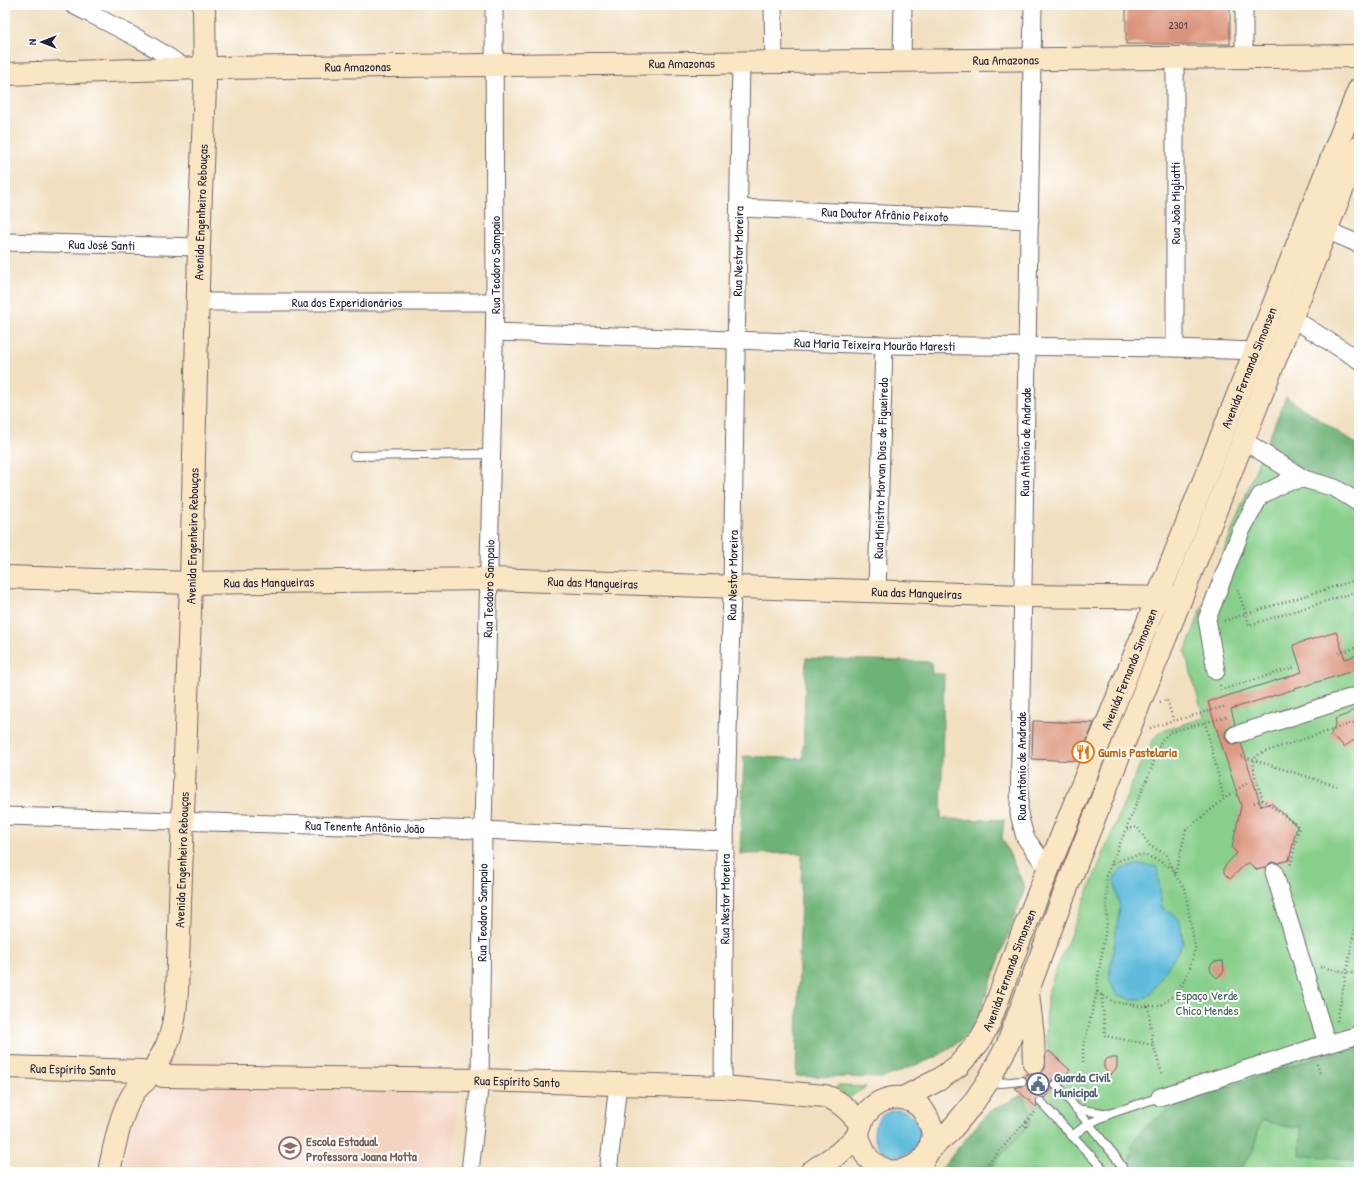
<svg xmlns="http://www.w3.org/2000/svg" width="1364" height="1177" viewBox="0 0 1364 1177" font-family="'Patrick Hand',sans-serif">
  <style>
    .built { fill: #f4d3c1 }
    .green { fill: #87cf8a; stroke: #547862 }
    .forest { fill: #6db276; stroke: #486a58 }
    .water { fill: #5ebbdc; stroke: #406e8c }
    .building { fill: #db947b }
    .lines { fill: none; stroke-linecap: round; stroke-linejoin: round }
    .lane-casing { stroke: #6a646a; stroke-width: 10 }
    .street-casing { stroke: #6a646a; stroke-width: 19 }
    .secondary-casing { stroke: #6a646a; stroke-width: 24 }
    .path { stroke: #6a646a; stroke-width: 2.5; stroke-dasharray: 1 3; stroke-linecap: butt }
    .lane { stroke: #fff; stroke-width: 8 }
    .street { stroke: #fff; stroke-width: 17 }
    .secondary { stroke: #fbe6c4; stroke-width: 22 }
    .labels { text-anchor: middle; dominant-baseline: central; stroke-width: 4; stroke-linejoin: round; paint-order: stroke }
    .number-label { font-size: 11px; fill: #503e4b }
    .street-label { font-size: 13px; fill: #22223b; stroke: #fff }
    .food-label { font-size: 13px; font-weight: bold; fill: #c56008; stroke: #fff; text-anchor: start }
    .park-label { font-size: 13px; fill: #455f57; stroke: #fff }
    .service-label { font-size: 13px; font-weight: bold; fill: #4e5e75; stroke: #fff; text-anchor: start }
    .education-label { font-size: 13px; font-weight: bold; fill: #785e54; stroke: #fff; text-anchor: start }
  </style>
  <rect width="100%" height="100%" fill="#fff"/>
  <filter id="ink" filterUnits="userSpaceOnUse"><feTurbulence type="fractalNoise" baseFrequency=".025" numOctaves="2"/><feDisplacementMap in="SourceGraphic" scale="8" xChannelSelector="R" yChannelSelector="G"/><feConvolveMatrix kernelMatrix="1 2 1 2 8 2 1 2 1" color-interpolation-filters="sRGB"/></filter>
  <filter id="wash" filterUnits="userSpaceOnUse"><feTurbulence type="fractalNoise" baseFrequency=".012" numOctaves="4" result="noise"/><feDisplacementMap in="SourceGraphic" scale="16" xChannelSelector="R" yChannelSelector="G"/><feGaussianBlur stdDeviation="0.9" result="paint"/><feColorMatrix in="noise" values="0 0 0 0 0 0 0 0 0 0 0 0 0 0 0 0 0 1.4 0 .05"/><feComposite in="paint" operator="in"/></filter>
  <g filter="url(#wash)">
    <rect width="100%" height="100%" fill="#f1dfc0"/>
    <!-- built -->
    <path class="built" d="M183,1083L458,1095L452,1172H121L132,1123L152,1093L164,1086Z"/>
    <!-- green -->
    <g class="green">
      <path d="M1359,447V1172H939L987,1113L1022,1095L1036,1107L1070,1070L1049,1051L1046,1037L1047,996L1054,975L1145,752L1159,732L1204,718L1185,652L1261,456Z"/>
      <path d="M837,1086L866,1087L850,1097L836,1088Z"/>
    </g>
    <!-- forest -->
    <g class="forest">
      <path d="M1286,397L1359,446V493L1292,469L1265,447Z"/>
      <path d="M806,658L931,662L932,674H944L941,819L1004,820L1002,838L1025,888L979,1015L963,1039L936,1057L883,1078L796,1076L802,853L740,854L744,756L803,759Z"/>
      <path d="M1359,1043V1163L1333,1157L1300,1156L1301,1126L1293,1128L1261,1120L1253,1151L1242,1167V1172H1131L1130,1162L1132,1147L1136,1137L1141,1131L1165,1112L1199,1096Z"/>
      <path d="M1022,1095L1031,1112V1123L986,1172H939L987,1113Z"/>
    </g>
    <!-- water -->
    <g class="water">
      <path d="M1140,864L1157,867L1162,908L1172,913L1180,921L1183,943L1151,993L1143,999H1131L1116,994L1109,978L1120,907L1116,891L1114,879L1121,869Z"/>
      <circle cx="897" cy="1133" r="23"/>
    </g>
    <g id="blocks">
      <!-- building -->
      <g class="building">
        <rect x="1126" y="5" width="104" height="39"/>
        <path d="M1336,632L1345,659L1359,654V669L1231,709L1235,724L1227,729L1225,733V738L1228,742L1233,745L1241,743L1261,806L1271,803L1297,826L1289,860L1278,863L1271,862L1266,867L1257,870L1248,862L1230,879L1224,873V867L1237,853L1232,848L1241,806L1208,702L1302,672L1293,645Z"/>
        <path d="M1359,707V738L1351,742L1344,747L1338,740L1330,736L1336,723L1335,719L1348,714Z"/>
        <path d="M1033,721L1094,723L1078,761L1032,759Z"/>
        <path d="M1223,961L1224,971L1217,978L1211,972L1210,966L1214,962Z"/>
        <path d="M1049,1051L1070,1070L1060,1080L1056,1079L1052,1080L1051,1084L1053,1089L1044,1098L1040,1097L1037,1098L1036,1103L1037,1106L1036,1107L1015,1088L1025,1085L1027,1081L1025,1077L1028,1074L1035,1075L1041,1073L1045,1068L1046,1054Z"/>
        <path d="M1108,1058H1117V1068L1110,1075L1104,1068V1062Z"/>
      </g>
    </g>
  </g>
  <g filter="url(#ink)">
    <use href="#blocks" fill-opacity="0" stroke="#6a646a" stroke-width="1"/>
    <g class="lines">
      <!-- lane casing -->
      <g class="lane-casing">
        <g id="lane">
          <path d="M354,456L492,454"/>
          <path d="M989,1081L1001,1083L1022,1081"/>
          <path d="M1056,1084L1115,1156L1125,1172"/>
          <path d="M1041,1102L1106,1172"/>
          <path d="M1076,1109L1109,1114"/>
          <path d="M1072,1136L1088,1124L1109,1114L1160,1097"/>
        </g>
      </g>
      <!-- street casing -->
      <g class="street-casing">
        <g id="street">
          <path d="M73,5C112,25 151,43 186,69"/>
          <path d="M773,5L774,62"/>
          <path d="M1033,5L1019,814L1025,837L1049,871"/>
          <path d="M1244,5V57"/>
          <path d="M1175,58V348"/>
          <path d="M902,60L903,5"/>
          <path id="s1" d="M739,208L1030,220"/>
          <path d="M1326,230L1359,244"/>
          <path id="s2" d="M5,242L199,247"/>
          <path id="s3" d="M198,302H495"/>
          <path d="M1292,318L1359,360"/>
          <path id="s4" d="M495,332L884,345L1175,348L1255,351"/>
          <path d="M1243,440L1304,479"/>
          <path id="s5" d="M877,591L884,345"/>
          <path d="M1216,671L1207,619L1241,531L1260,496L1286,482L1304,479L1335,488L1359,503"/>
          <path d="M1235,735L1359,695"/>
          <path id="s6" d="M5,816L483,830L725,841"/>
          <path d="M1274,872L1327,1044"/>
          <path id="s7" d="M723,1087L725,841L732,588L741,62"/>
          <path d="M1160,1097L1313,1048L1359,1035"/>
          <path id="s8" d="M470,1172L480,1080L483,830L495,302L494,5"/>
          <path d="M608,1172L618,1084"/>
        </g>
      </g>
      <!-- secondary casing -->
      <g class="secondary-casing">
        <g id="secondary">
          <path id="s9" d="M5,74L204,68L1359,56"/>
          <path id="s10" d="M5,577L191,583L489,579L1023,596L1181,598"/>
          <path d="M1028,993L1033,1036L1034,1063"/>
          <path id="s11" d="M157,1063C173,1039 175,1019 177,991L191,583L199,247L205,86L204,5"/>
          <path id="s12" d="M5,1067L142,1071"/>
          <path id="s13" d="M163,1076L480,1080L723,1087L825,1096C841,1101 850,1112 861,1124"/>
          <path id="s14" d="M903,1098L938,1080L958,1066L979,1042L989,1024L1018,944L1145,629L1359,89"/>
          <path d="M858,1136C864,1155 868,1163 888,1171"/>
          <path d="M109,1172C115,1145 122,1097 145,1081"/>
          <path d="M811,1172L838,1154L858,1136C861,1095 916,1081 930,1124C931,1126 932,1130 933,1133C933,1137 931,1143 930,1148"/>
          <path d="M881,1172L901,1171L913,1167L924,1159L930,1148L950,1131L971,1106L988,1081L1007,1046L1058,910L1359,147"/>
        </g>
      </g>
      <!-- path -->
      <g class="path">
        <path d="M1359,579L1246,614L1249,625L1359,591"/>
        <path d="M1224,621L1246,614L1237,588"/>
        <path d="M1339,653L1359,647"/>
        <path d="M1220,685L1221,690L1295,667"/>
        <path d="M1160,702L1167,700L1174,722"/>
        <path d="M1205,722L1224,799"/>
        <path d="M1150,728L1226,706"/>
        <path d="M1241,756L1337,786"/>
        <path d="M1263,800C1260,790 1251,770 1254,760C1256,755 1260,754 1264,752L1359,721"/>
        <path d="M1254,803L1263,800L1299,827L1290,867"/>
        <path d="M1127,829L1137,827L1150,846L1166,854L1175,875L1186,830L1224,799L1248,782"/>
        <path d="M1112,864C1140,851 1145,853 1172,868"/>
        <path d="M1320,967L1359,974"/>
        <path d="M1097,992L1114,1002L1139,1006H1160L1178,992L1189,971L1195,948L1185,889L1175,875"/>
        <path d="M1102,995L1105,1036L1153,1045"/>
        <path d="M1148,1006L1153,1045L1162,1074"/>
        <path d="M1337,1021L1359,907"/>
        <path d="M1083,1062V1048L1097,992L1098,977L1107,922L1106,876L1152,767L1157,751L1162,740L1170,732L1229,716"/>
        <path d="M1317,1064L1320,1073"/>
        <path d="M1026,1122V1128"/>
        <path d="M980,1172L1035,1112"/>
      </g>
      <!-- lane -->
      <use href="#lane" class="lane"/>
      <!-- street -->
      <use href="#street" class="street"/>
      <!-- secondary -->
      <use href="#secondary" class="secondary"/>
    </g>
  </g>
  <!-- icons -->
  <defs>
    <g id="restaurant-ring" transform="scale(1.15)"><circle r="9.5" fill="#fff" stroke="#e8710a" stroke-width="1.5"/><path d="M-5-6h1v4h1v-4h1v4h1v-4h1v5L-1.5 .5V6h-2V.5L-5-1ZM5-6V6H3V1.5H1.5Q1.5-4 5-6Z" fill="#e8710a"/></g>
    <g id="civic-ring" transform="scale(1.15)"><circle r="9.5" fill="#fff" stroke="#5c6f8a" stroke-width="1.5"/><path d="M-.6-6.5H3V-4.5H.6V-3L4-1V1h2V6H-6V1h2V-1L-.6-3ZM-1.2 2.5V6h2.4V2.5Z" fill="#5c6f8a"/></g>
    <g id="school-ring" transform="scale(1.15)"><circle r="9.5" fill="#fff" stroke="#8d6e63" stroke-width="1.5"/><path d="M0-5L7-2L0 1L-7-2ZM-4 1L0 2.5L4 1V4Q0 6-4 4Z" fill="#8d6e63"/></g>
  </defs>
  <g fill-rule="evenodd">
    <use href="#restaurant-ring" x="1083" y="752"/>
    <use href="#civic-ring" x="1038" y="1084"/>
    <use href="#school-ring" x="290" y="1148"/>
  </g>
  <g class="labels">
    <!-- number labels -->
    <g class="number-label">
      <text x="1178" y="25">2301</text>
    </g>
    <!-- street labels -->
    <g class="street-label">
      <text stroke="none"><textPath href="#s9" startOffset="1001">Rua Amazonas</textPath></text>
      <text stroke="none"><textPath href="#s9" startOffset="677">Rua Amazonas</textPath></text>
      <text stroke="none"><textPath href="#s9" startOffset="353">Rua Amazonas</textPath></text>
      <text transform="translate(1175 203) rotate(-90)">Rua João Migliatti</text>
      <text stroke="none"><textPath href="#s11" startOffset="855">Avenida Engenheiro Rebouças</textPath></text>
      <text stroke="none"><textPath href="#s1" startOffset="146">Rua Doutor Afrânio Peixoto</textPath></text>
      <text stroke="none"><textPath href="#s2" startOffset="97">Rua José Santi</textPath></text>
      <text stroke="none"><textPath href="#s7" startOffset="836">Rua Nestor Moreira</textPath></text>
      <text transform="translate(495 265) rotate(-90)">Rua Teodoro Sampaio</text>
      <text stroke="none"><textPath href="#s3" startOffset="149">Rua dos Experidionários</textPath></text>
      <text stroke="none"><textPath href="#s4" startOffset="380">Rua Maria Teixeira Mourão Maresti</textPath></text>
      <text stroke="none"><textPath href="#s14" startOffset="822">Avenida Fernando Simonsen</textPath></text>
      <text transform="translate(1025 442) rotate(-89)">Rua Antônio de Andrade</text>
      <text stroke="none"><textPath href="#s5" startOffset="123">Rua Ministro Morvan Dias de Figueiredo</textPath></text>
      <text stroke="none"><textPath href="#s11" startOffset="531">Avenida Engenheiro Rebouças</textPath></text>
      <text stroke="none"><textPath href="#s7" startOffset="512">Rua Nestor Moreira</textPath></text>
      <text stroke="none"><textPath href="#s10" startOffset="264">Rua das Mangueiras</textPath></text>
      <text stroke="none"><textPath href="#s10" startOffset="588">Rua das Mangueiras</textPath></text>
      <text stroke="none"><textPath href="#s8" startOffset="584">Rua Teodoro Sampaio</textPath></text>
      <text stroke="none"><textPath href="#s10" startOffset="912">Rua das Mangueiras</textPath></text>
      <text stroke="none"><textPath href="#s14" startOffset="498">Avenida Fernando Simonsen</textPath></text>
      <text transform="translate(1021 766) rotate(-90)">Rua Antônio de Andrade</text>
      <text stroke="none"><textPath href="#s6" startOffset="360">Rua Tenente Antônio João</textPath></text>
      <text stroke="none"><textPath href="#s11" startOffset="207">Avenida Engenheiro Rebouças</textPath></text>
      <text stroke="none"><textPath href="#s7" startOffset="188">Rua Nestor Moreira</textPath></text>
      <text stroke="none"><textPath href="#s8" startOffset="260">Rua Teodoro Sampaio</textPath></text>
      <text stroke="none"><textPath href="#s14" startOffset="174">Avenida Fernando Simonsen</textPath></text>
      <text stroke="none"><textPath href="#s12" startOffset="68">Rua Espírito Santo</textPath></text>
      <text stroke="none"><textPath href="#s13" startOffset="354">Rua Espírito Santo</textPath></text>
    </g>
    <!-- food labels -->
    <g class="food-label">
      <text x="1098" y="752">Gumis Pastelaria</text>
    </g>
    <!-- park labels -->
    <g class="park-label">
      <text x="1207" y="995">Espaço Verde<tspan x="1207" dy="15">Chico Mendes</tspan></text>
    </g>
    <!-- service labels -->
    <g class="service-label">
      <text x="1054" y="1077">Guarda Civil<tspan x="1054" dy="15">Municipal</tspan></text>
    </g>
    <!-- education labels -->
    <g class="education-label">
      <text x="306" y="1141">Escola Estadual<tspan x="306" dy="15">Professora Joana Motta</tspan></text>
    </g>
  </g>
  <!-- margin -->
  <rect width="1364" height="1177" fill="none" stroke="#fff" stroke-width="20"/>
  <!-- north arrow -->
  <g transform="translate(42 42) rotate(270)" stroke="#ffffff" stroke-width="3" paint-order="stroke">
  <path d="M0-3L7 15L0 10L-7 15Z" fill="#22223b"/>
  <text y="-6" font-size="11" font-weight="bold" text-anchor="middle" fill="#22223b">N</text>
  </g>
</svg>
